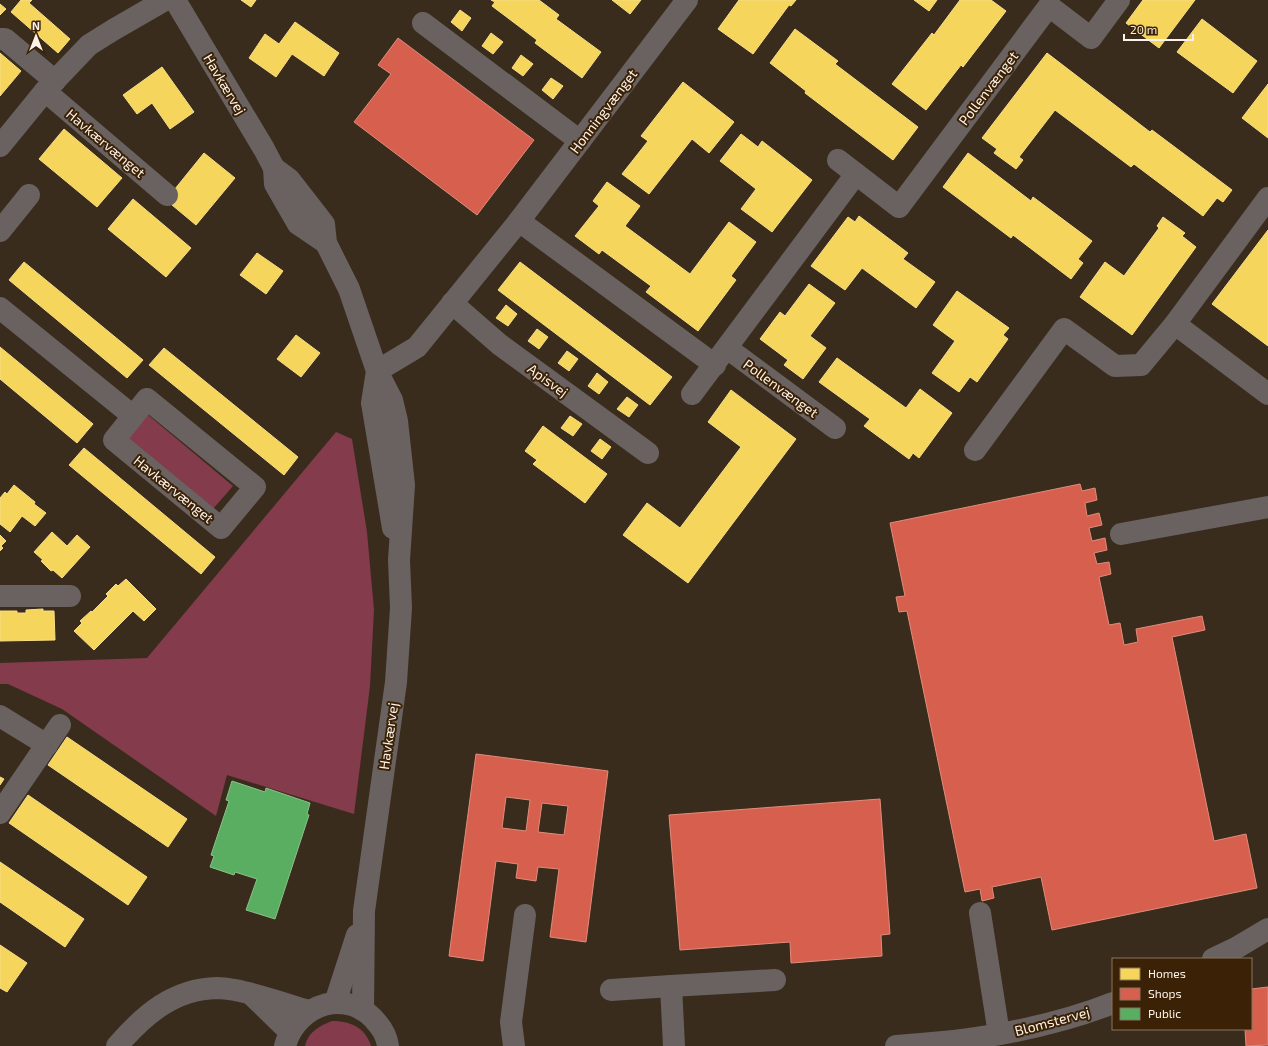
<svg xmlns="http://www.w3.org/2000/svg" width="1268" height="1046" viewBox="0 0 1268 1046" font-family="'Exo 2',sans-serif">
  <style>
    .green { fill: #843b4c }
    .homes { fill: #f6d55c; stroke: #f8de86 }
    .shops { fill: #d6604d; stroke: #e18c7c; fill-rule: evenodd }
    .public { fill: #5aae61; stroke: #8bc28a }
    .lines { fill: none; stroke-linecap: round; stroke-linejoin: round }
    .minor { stroke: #696260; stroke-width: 22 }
    .labels { text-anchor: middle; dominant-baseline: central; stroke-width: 4; stroke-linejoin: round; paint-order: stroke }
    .street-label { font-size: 14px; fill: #fcf2e9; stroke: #3b2206 }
  </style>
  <rect width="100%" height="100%" fill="#3a2c1d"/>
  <!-- green -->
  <g class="green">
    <path d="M147,414L233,486L212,510L125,439Z"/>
    <path d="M336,432L352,439L367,532L374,610L370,686L354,814L227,775L216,816L62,709L8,684H0V663L147,658Z"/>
    <path d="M332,1021C350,1021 365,1027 371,1046H305C308,1032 319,1026 332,1021Z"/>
  </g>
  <!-- homes -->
  <g class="homes">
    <path d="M21,0H32L29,3L70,39L58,53L11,12Z"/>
    <path d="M241,0H256L251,7Z"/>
    <path d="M491,0H539L559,15L556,19L601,52L582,78L535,43L537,40L492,6L495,2Z"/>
    <path d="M612,0H641L630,14Z"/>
    <path d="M739,0H796L791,6L789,5L753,54L718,29Z"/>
    <path d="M914,0H937L929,11Z"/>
    <path d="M960,0H991L1006,11L963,67L961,65L926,110L892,84L932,33L934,35Z"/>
    <path d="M1143,0H1195L1159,48L1126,23Z"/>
    <path d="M0,4L6,9L0,15Z"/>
    <path d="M460,10L471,18L462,31L451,22Z"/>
    <path d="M1202,19L1257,61L1233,93L1177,52Z"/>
    <path d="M295,22L339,53L324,76L292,54L276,77L249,58L265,34L279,44Z"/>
    <path d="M795,29L838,61L835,64L918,127L893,160L805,93L806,91L770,63Z"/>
    <path d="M491,33L503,42L493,54L482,46Z"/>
    <path d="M0,53L21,71L0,96Z"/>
    <path d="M1047,53L1150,132L1152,130L1232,190L1223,202L1217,198L1203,216L1134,164L1131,167L1055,110L1019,157L1023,160L1016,169L994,153L997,149L982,138Z"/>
    <path d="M521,55L533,64L523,76L512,68Z"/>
    <path d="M162,67L194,112L170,129L152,103L137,114L123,95Z"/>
    <path d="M551,78L563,86L553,99L542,90Z"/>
    <path d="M683,82L734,122L709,153L692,139L649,194L622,174L648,141L641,136Z"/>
    <path d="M1268,84V138L1242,118Z"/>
    <path d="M64,129L122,178L97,207L39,159Z"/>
    <path d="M741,134L758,147L762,141L812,180L772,232L741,209L756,189L720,161Z"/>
    <path d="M204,153L235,178L196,225L166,200Z"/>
    <path d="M968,153L1031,201L1033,197L1092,241L1078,259L1083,263L1071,279L1013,235L1011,238L943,187Z"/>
    <path d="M607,182L640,206L625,226L690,274L729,222L756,242L731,276L736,280L698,331L646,292L651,286L602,250L599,254L575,236L599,206L593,201Z"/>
    <path d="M133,199L191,248L166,277L108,229Z"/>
    <path d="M859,216L908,253L903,259L935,282L916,308L862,268L845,290L811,266L848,217L855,222Z"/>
    <path d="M1163,217L1185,233L1182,236L1196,247L1132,335L1080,297L1105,262L1124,276L1159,228L1157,226Z"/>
    <path d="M1268,230V346L1212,304Z"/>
    <path d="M257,253L283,271L266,294L240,275Z"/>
    <path d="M24,262L143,360L127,378L9,280Z"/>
    <path d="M520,262L672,377L650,405L498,290Z"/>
    <path d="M809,284L835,303L810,336L826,348L803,379L784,365L788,360L760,339L780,312L785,316Z"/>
    <path d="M957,291L1009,328L1003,335L1008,339L977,382L970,377L959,392L932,373L955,341L933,325Z"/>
    <path d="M506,305L517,314L508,326L496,318Z"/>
    <path d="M537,329L548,337L539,349L528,341Z"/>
    <path d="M296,335L320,353L301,377L277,359Z"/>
    <path d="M0,347L93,424L77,443L0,379Z"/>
    <path d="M164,348L298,457L284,475L149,365Z"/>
    <path d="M567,351L578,359L569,371L558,363Z"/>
    <path d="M837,358L906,408L920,389L952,413L919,458L913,453L909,459L864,426L870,419L819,382Z"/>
    <path d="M597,373L608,382L599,394L588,386Z"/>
    <path d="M731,390L796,439L688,583L623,535L647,503L680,528L741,447L708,422Z"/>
    <path d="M627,397L638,405L629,417L617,409Z"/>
    <path d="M570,416L582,424L573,436L561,428Z"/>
    <path d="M543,426L607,474L585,503L533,464L537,460L525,451Z"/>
    <path d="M600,439L611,447L602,459L591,451Z"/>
    <path d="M84,448L215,557L201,574L69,465Z"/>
    <path d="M14,485L35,502L34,504L46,513L35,526L22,516L10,532L0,524V498L5,492L7,494Z"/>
    <path d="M52,532L67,546L77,535L90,547L62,578L53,570L51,571L41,561L43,560L34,552Z"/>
    <path d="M0,535L6,541L1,546L3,548L0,551Z"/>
    <path d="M126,579L156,609L144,621L133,611L94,650L74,631L82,623L80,621L91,611L92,612L108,596L106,594L116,584L118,586Z"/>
    <path d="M43,609V611H54L55,640L0,641V611H17V613H26V610Z"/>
    <path d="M67,737L187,819L168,847L48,765Z"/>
    <path d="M0,777L4,779L0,785Z"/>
    <path d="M28,795L147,877L128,905L9,823Z"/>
    <path d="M0,862L84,919L65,947L0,902Z"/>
    <path d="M0,945L27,963L7,992L0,988Z"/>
  </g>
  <!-- shops -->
  <g class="shops">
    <path d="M398,38L534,140L477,215L354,122L391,74L378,65Z"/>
    <path d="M1080,484L1082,491L1095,488L1097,500L1085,503L1087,516L1099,513L1102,525L1089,528L1092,541L1105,538L1107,550L1094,553L1097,564L1109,562L1111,574L1099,577L1109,625L1120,623L1124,645L1138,642L1136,629L1202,616L1205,630L1172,637L1214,841L1246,834L1257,888L1052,930L1041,877L992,887L994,898L982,901L980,889L965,892L907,611L899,612L896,597L905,596L890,523Z"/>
    <path d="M476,754L608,771L586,942L550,937L559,869L538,867L536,881L516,878L518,864L496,861L483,961L449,956ZM506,797L530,800L526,831L502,828ZM542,803L568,806L564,835L538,832Z"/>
    <path d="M880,799L890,934L881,935L882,956L791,963L790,942L680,950L669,815Z"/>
    <path d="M1268,987V1045L1246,1046L1245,1029H1251V989Z"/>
  </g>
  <!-- public -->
  <path class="public" d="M232,781L265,792L266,788L310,803L307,814L309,815L275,919L246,910L257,879L235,872L234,875L210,867L214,856L211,855L229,801L226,800Z"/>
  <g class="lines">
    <!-- minor -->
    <g class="minor">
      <path d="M175,0L264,149L274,168L275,184L298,224L326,243"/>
      <path d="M423,23L580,141"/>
      <path d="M0,39H5L55,81"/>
      <path d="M45,91L167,195"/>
      <path d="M0,146L45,91L89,45L113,30L165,0"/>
      <path d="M838,160L899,207L1049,6L1091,38L1119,0"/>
      <path d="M274,168L289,179L324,224L326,243L349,289L377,371L392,400L397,421L404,485L399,560L401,608L396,682L364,911L363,1010"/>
      <path d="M519,221L715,365"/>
      <path d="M0,231L29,195"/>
      <path d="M452,303L499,344L648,453"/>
      <path d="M0,308L133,416"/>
      <path d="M1175,324L1268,394"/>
      <path d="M727,348L835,428"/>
      <path d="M377,371L417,347L519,221L687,0"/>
      <path d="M377,371L372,403L393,528"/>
      <path d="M692,394L856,174"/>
      <path d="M147,399L255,487L221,528L114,440Z"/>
      <path d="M975,450L1064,329L1115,366L1141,365L1175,324L1268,198"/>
      <path d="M1121,534L1268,507"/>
      <path d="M0,596H70"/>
      <path d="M0,716L47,745"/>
      <path d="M0,813L60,725"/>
      <path d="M980,913L999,1034"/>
      <path d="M1213,959L1236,948L1268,929"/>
      <path d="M611,990L671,986"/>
      <path d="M253,996L290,1032"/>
      <path d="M335,1003L357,935"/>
      <path d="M117,1046C144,1015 173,989 217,988C223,988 229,989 235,990C260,995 285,1004 309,1011"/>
      <path d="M285,1046C297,1003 349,986 378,1024C383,1030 387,1038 388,1046"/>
      <path d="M514,1046L511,1022L525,915"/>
      <path d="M674,1046L671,986L775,980"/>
      <path d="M896,1046C918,1044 940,1043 962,1040C1013,1033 1065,1022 1113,1003"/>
    </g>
  </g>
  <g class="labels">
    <!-- street labels -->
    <g class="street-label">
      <text transform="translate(225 84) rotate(59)">Havkærvej</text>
      <text transform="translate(988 88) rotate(-53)">Pollenvænget</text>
      <text transform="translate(603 111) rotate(-53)">Honningvænget</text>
      <text transform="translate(106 143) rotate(40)">Havkærvænget</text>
      <text transform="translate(548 380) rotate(36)">Apisvej</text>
      <text transform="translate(781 388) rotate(36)">Pollenvænget</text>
      <text transform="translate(174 489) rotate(39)">Havkærvænget</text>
      <text transform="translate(388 736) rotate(-82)">Havkærvej</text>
      <text transform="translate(1052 1021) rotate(-15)">Blomstervej</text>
    </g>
  </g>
  <!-- legend -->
  <rect x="1112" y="958" width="140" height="72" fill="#3b2206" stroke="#887561"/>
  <rect x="1120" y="968" width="20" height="12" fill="#f6d55c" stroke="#887561"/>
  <text x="1148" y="978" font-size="12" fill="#fcf2e9">Homes</text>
  <rect x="1120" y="988" width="20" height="12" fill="#d6604d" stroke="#887561"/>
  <text x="1148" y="998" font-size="12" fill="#fcf2e9">Shops</text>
  <rect x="1120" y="1008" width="20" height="12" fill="#5aae61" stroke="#887561"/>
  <text x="1148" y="1018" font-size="12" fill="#fcf2e9">Public</text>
  <!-- north arrow -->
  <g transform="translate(36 36)" stroke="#3b2206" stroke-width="3" paint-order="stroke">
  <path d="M0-3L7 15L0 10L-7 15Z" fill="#fcf2e9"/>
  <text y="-6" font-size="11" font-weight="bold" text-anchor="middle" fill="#fcf2e9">N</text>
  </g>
  <!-- scale -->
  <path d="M1124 34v6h69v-6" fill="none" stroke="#fcf2e9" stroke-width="2"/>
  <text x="1130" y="34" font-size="12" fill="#fcf2e9" stroke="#3b2206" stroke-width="3" paint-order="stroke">20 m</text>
</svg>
